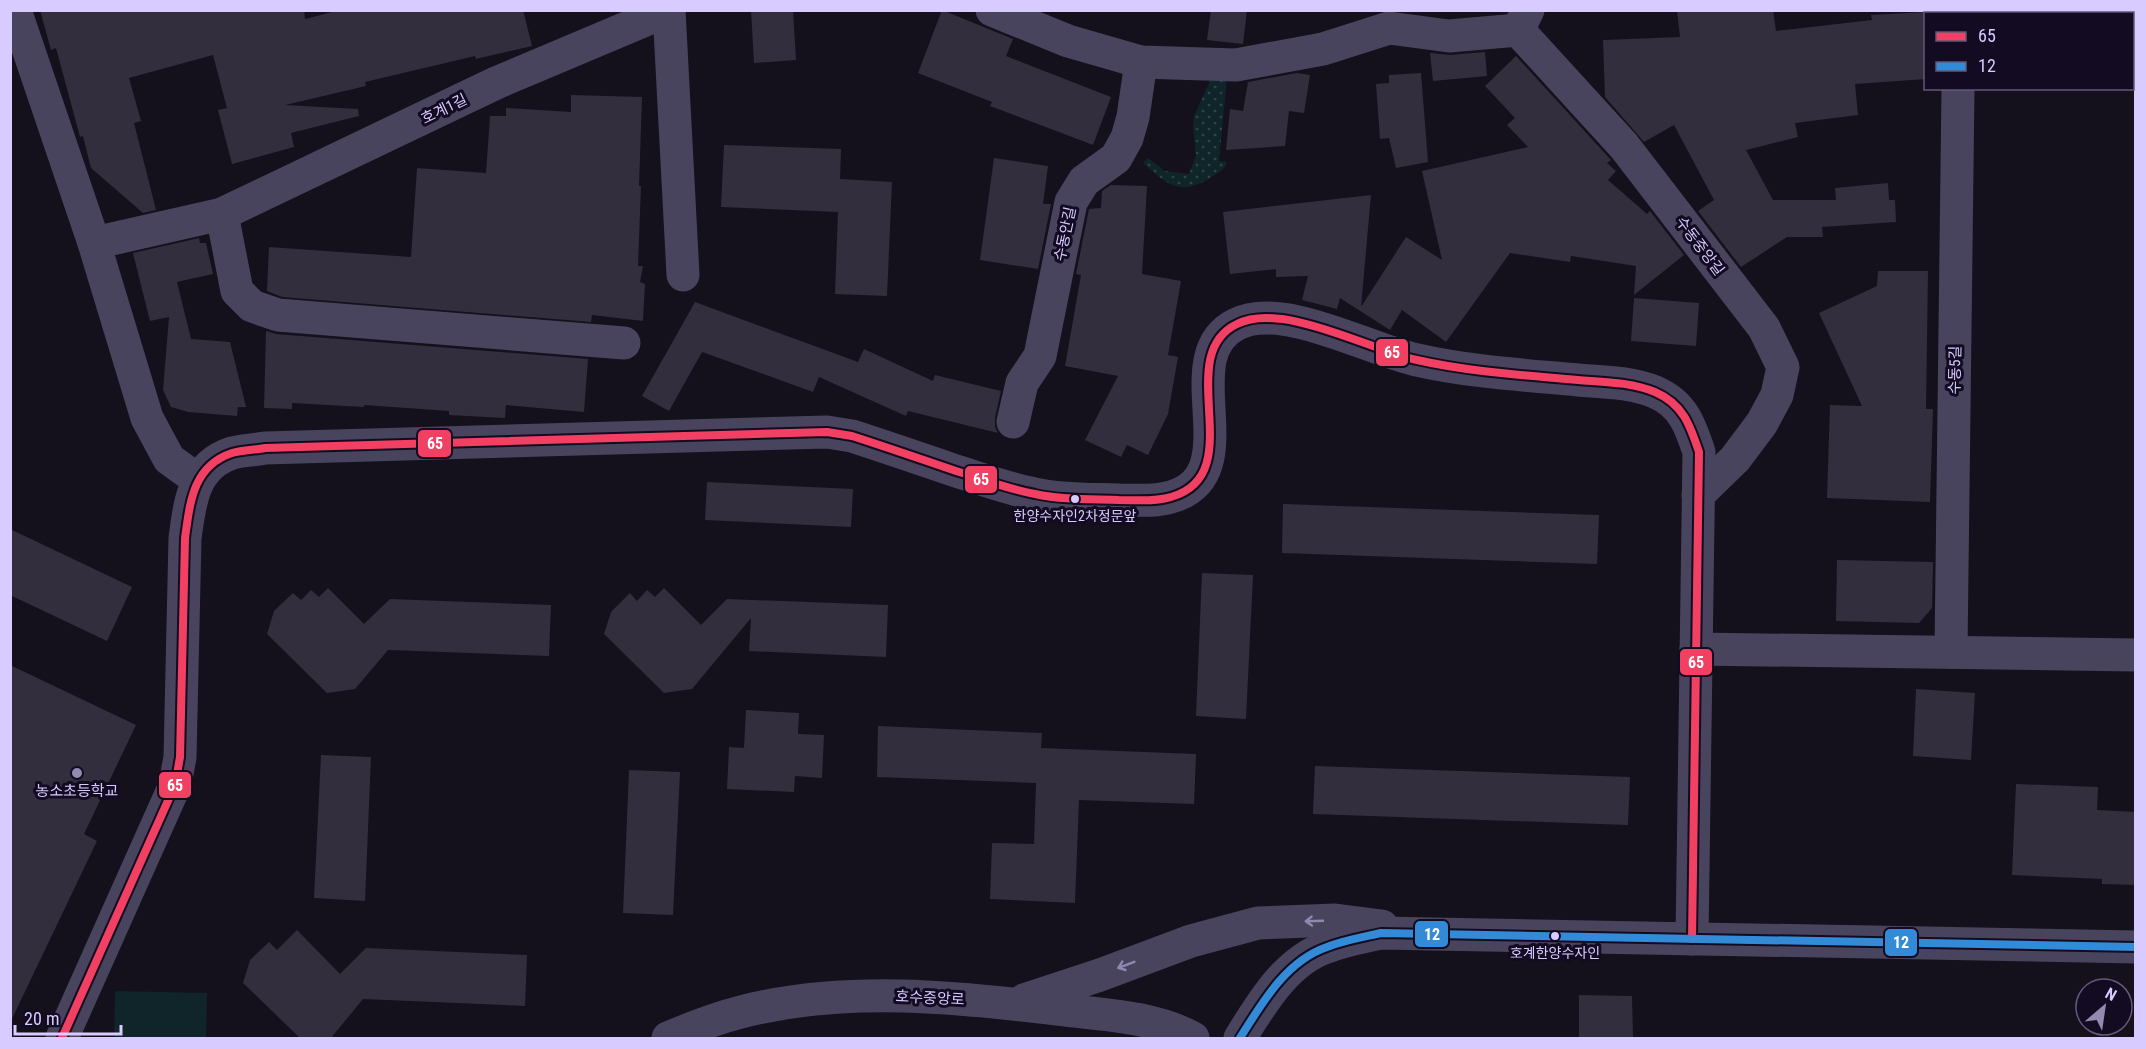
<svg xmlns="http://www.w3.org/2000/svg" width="2146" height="1049" viewBox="0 0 2146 1049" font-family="'Roboto Condensed','Noto Sans KR',sans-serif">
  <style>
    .grass { fill: url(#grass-dots) }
    .pitch { fill: #0f2529 }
    .building { fill: #322e3e }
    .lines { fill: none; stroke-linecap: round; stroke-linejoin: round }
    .minor { stroke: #49445d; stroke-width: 33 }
    .bus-1-casing { stroke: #120b21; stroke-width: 12 }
    .bus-2-casing { stroke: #120b21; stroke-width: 12 }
    .bus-1 { stroke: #f24062; stroke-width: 8 }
    .bus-2 { stroke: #338bd7; stroke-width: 8 }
    .oneway { stroke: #9088ae }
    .bus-dot { fill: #d8cbff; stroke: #120b21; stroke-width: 2 }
    .poi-dot { fill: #938ab0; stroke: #120b21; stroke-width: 2 }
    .labels { text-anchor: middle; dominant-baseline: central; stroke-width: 6; stroke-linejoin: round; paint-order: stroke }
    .bus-label { font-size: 14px; fill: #d8cbff; stroke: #120b21 }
    .street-label { font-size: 15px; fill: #d8cbff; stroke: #120b21 }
    .poi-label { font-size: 15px; fill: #d8cbff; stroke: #120b21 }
    .line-badge { stroke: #120b21; stroke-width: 2 }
    .badge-label { font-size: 16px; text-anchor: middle; font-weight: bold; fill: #fff }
  </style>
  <defs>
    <pattern id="grass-dots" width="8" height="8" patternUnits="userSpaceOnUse" patternTransform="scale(1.5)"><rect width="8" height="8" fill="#0f2529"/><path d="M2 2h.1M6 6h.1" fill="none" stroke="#314349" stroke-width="1.8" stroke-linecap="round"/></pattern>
  </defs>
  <rect width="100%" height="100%" fill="#14101c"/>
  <!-- grass -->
  <path class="grass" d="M1227,77L1219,161L1227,162C1225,170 1217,173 1210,178C1180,197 1166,184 1143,163L1148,158L1165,171L1189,174L1196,155L1193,126L1194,116L1210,81Z"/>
  <!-- pitch -->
  <path class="pitch" d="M115,991L207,993L206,1038H114Z"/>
  <!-- building -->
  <g class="building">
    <path d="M40,10H304L305,19L340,10H523L532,46L476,59L475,56L365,82L366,86L285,105L358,109L359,116L291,133L294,147L232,164L218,110L227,108L213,55L129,78L141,121L134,123L156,210L143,213L91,168L83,136L80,137L56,48L51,50Z"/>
    <path d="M751,10H793L796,60L754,63Z"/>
    <path d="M942,10L1013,39L1006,56L1111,97L1093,145L990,106L992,102L918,73Z"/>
    <path d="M1211,10H1247L1243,44L1207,40Z"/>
    <path d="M1677,10H1773L1776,31L1872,20L1871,15L1926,12V79L1855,84L1858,115L1795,123L1798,137L1746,150L1773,200H1836L1835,188L1888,183L1889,200H1895L1896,222L1822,227L1823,237H1787L1741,267L1698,211L1714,200L1674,125L1644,142L1605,97L1603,40L1680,37Z"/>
    <path d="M1485,52L1487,76L1433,81L1430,53L1450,55Z"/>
    <path d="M1516,56L1611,160L1607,163L1616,171L1608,180L1647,214L1650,211L1684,255L1634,295L1636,266L1571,256L1570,262L1510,253L1446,342L1402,310L1390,330L1340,298L1337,309L1302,300L1308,276L1276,277V269L1230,274L1223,212L1371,195L1361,307L1406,237L1442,260L1422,171L1528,147L1507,125L1515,118L1485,86Z"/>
    <path d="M1297,73L1310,75L1304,113L1289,111L1285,146L1226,150L1230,109L1243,111L1248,82Z"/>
    <path d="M1421,73L1428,162L1396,168L1389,138L1380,139L1376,84L1389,83V75Z"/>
    <path d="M571,95L642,97L639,186H641L638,266H643L640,282L645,284L643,321L592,315L591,322L282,297L267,291L269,247L411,257L417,168L486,173L490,116H506V108L571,112Z"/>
    <path d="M724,145L841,149L840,179L892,182L887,296L835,294L838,212L721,207Z"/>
    <path d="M994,158L1048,166L1043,204H1051L1038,269L980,260Z"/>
    <path d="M1111,185L1147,186L1142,274L1181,281L1168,355L1178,357L1168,414L1148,455L1127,445L1121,457L1085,440L1118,376L1065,366L1081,275L1076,274L1089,209L1101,208L1102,191Z"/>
    <path d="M199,238L200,243H206L213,274L177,282L191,339L230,342L246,407H238L237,416L188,412L171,407L163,390L169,317L150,321L133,253Z"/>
    <path d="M1878,271H1928L1926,409H1933L1930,502L1827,498L1830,405L1862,406L1819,313L1877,286Z"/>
    <path d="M1634,298L1699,303L1696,346L1631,341Z"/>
    <path d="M695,302L858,362L864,349L933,381L935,375L1001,391L995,418V427L998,433L908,411L906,416L819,377L813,392L702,352L669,411L642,396Z"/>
    <path d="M266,331L276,334L588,359L584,412L506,405L505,418L449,415V411L364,405V407L292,403V409L264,408Z"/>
    <path d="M707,482L853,489L851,527L705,520Z"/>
    <path d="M1283,504L1599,515L1597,564L1282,553Z"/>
    <path d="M10,529L132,587L107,641L10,595Z"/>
    <path d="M1837,560L1933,562L1932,608L1919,623L1836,621Z"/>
    <path d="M1202,573L1253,575L1246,719L1196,716Z"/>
    <path d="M328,588L364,624L390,599L551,605L549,656L388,650L355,689L327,693L267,634L274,611L293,593L301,600L311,590L319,597Z"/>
    <path d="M664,588L701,625L727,599L888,605L886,657L749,651L751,618L692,689L664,693L604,634L611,612L630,593L637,601L647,590L655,597Z"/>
    <path d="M10,665L136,725L84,834L97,841L10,1023Z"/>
    <path d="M1916,689L1975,693L1971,760L1913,756Z"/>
    <path d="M746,710L799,713L798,734L824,735L822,778L795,776L794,792L727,789L729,747L744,748Z"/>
    <path d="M878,726L1042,733L1041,748L1196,754L1194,804L1079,800L1075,903L990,899L992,843L1034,844L1036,783L877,777Z"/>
    <path d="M321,755L371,757L365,901L314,898Z"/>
    <path d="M1315,766L1630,777L1628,825L1313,814Z"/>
    <path d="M629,770L680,772L673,915L623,913Z"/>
    <path d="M2016,784L2098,787L2097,810L2136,812V885L2102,884V879L2012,875Z"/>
    <path d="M297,930L340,974L366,948L527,955L525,1006L363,999L331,1038H300L243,983L250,960L269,942L277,950Z"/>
    <path d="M1579,995L1632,996L1633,1038H1579Z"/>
  </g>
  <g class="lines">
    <!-- minor -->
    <g class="minor">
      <path d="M15,10L94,243L147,418L169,459L198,480"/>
      <path d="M669,10L683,275"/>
      <path d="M992,10L1068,41L1141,62L1236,65L1323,49L1389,28L1449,36L1518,30"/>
      <path d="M1528,10L1518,30L1624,146L1764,328L1783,367L1777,395L1762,423L1735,459L1698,495"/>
      <path d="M1958,14V10"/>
      <path d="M222,214L237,291L252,306L278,315L624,343"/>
      <path d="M94,243L222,214L496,83L669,10"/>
      <path d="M1013,422L1022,383L1040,356L1071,202L1084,181L1116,158L1127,138L1133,117L1141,62"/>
      <path d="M1696,649L2136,655"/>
      <path d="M1951,652L1958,88"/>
      <path d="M1024,1000L1100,975L1191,941L1258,923L1335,920L1382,926"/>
      <path d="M62,1038L175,785L180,757L185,538C190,502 193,466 232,453C243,450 255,450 265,448L827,432L852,436C886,447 921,459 956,471C982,479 1008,489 1035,494C1062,500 1091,499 1119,500C1135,500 1155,502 1171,497C1252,474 1170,356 1237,324C1282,301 1370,350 1417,360C1470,372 1524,375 1578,380C1603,382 1631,382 1655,392C1683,404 1690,425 1699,452L1692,939"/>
      <path d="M668,1038C691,1028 717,1018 741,1012C844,985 960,997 1064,1010C1107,1015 1154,1017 1193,1038"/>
      <path d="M1240,1038C1262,1003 1286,961 1327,947C1345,940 1364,937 1381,933L2136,947"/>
    </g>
    <!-- bus-1 casing -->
    <g class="bus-1-casing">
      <path id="bus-1" d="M62,1038L175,785L180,757L185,538C190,502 193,466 232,453C243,450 255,450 265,448L827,432L852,436C886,447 921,459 956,471C982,479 1008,489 1035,494C1062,500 1091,499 1119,500C1135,500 1155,502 1171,497C1252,474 1170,356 1237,324C1282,301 1370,350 1417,360C1470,372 1524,375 1578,380C1603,382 1631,382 1655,392C1683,404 1690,425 1699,452L1692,939"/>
    </g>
    <!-- bus-2 casing -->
    <g class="bus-2-casing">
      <path id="bus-2" d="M1240,1038C1262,1003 1286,961 1327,947C1345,940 1364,937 1381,933L2136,947"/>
    </g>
    <!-- bus-1 -->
    <use href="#bus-1" class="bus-1"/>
    <!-- bus-2 -->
    <use href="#bus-2" class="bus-2"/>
  </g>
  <!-- one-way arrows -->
  <defs><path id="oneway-shaft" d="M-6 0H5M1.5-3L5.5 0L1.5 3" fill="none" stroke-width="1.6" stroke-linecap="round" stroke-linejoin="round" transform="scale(1.5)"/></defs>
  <g class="oneway">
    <use href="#oneway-shaft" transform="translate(1314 921) rotate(178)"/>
    <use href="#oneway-shaft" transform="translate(1126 965) rotate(159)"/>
  </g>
  <!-- markers -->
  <g class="bus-dot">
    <circle cx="1075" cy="499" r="5"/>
    <circle cx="1555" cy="936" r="5"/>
  </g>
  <circle class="poi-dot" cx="77" cy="773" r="6"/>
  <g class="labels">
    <!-- bus labels -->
    <g class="bus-label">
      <text x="1075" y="516">한양수자인2차정문앞</text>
      <text x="1555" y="953">호계한양수자인</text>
    </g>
    <!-- street labels -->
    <g class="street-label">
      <text transform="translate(444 109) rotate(-26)">호계1길</text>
      <text transform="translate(1065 234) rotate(-78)">수동안길</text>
      <text transform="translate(1700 246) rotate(53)">수동중앙길</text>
      <text transform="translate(1955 370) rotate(-89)">수동5길</text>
      <text transform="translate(930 998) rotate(3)">호수중앙로</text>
    </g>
    <!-- poi labels -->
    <g class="poi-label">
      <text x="77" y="791">농소초등학교</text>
    </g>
  </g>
  <g class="line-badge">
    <rect x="1375" y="338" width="34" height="29" rx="6" fill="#f24062"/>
    <rect x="417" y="429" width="35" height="29" rx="6" fill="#f24062"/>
    <rect x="964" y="465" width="34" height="29" rx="6" fill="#f24062"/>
    <rect x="1679" y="648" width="34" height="28" rx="6" fill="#f24062"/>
    <rect x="158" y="771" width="34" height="28" rx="6" fill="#f24062"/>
    <rect x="1414" y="920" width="35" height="28" rx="6" fill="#338bd7"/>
    <rect x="1884" y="928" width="34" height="29" rx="6" fill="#338bd7"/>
  </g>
  <g class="badge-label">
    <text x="1392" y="358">65</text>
    <text x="435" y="449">65</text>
    <text x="981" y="485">65</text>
    <text x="1696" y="668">65</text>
    <text x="175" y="791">65</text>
    <text x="1432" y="940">12</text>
    <text x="1901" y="948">12</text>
  </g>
  <!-- border -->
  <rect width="2146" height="1049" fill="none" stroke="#d8cbff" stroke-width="24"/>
  <!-- legend -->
  <rect x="1924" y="12" width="210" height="78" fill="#120b21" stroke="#61587a" stroke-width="1.5"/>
  <rect x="1936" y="32" width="30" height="9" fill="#f24062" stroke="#61587a" stroke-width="1.5"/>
  <text x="1978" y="42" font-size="18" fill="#d8cbff">65</text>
  <rect x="1936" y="62" width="30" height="9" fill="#338bd7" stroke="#61587a" stroke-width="1.5"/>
  <text x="1978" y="72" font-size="18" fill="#d8cbff">12</text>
  <!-- north arrow -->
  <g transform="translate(2104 1007) rotate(29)"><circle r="28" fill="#120b21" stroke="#61587a" stroke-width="1.5"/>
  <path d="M0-4.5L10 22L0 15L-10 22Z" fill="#938ab0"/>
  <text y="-9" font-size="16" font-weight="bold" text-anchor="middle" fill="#d8cbff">N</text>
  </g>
  <!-- scale -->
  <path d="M15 1025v9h106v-9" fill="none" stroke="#d8cbff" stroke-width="3"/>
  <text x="24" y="1025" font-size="18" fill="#d8cbff" stroke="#120b21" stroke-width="4.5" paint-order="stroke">20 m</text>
</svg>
